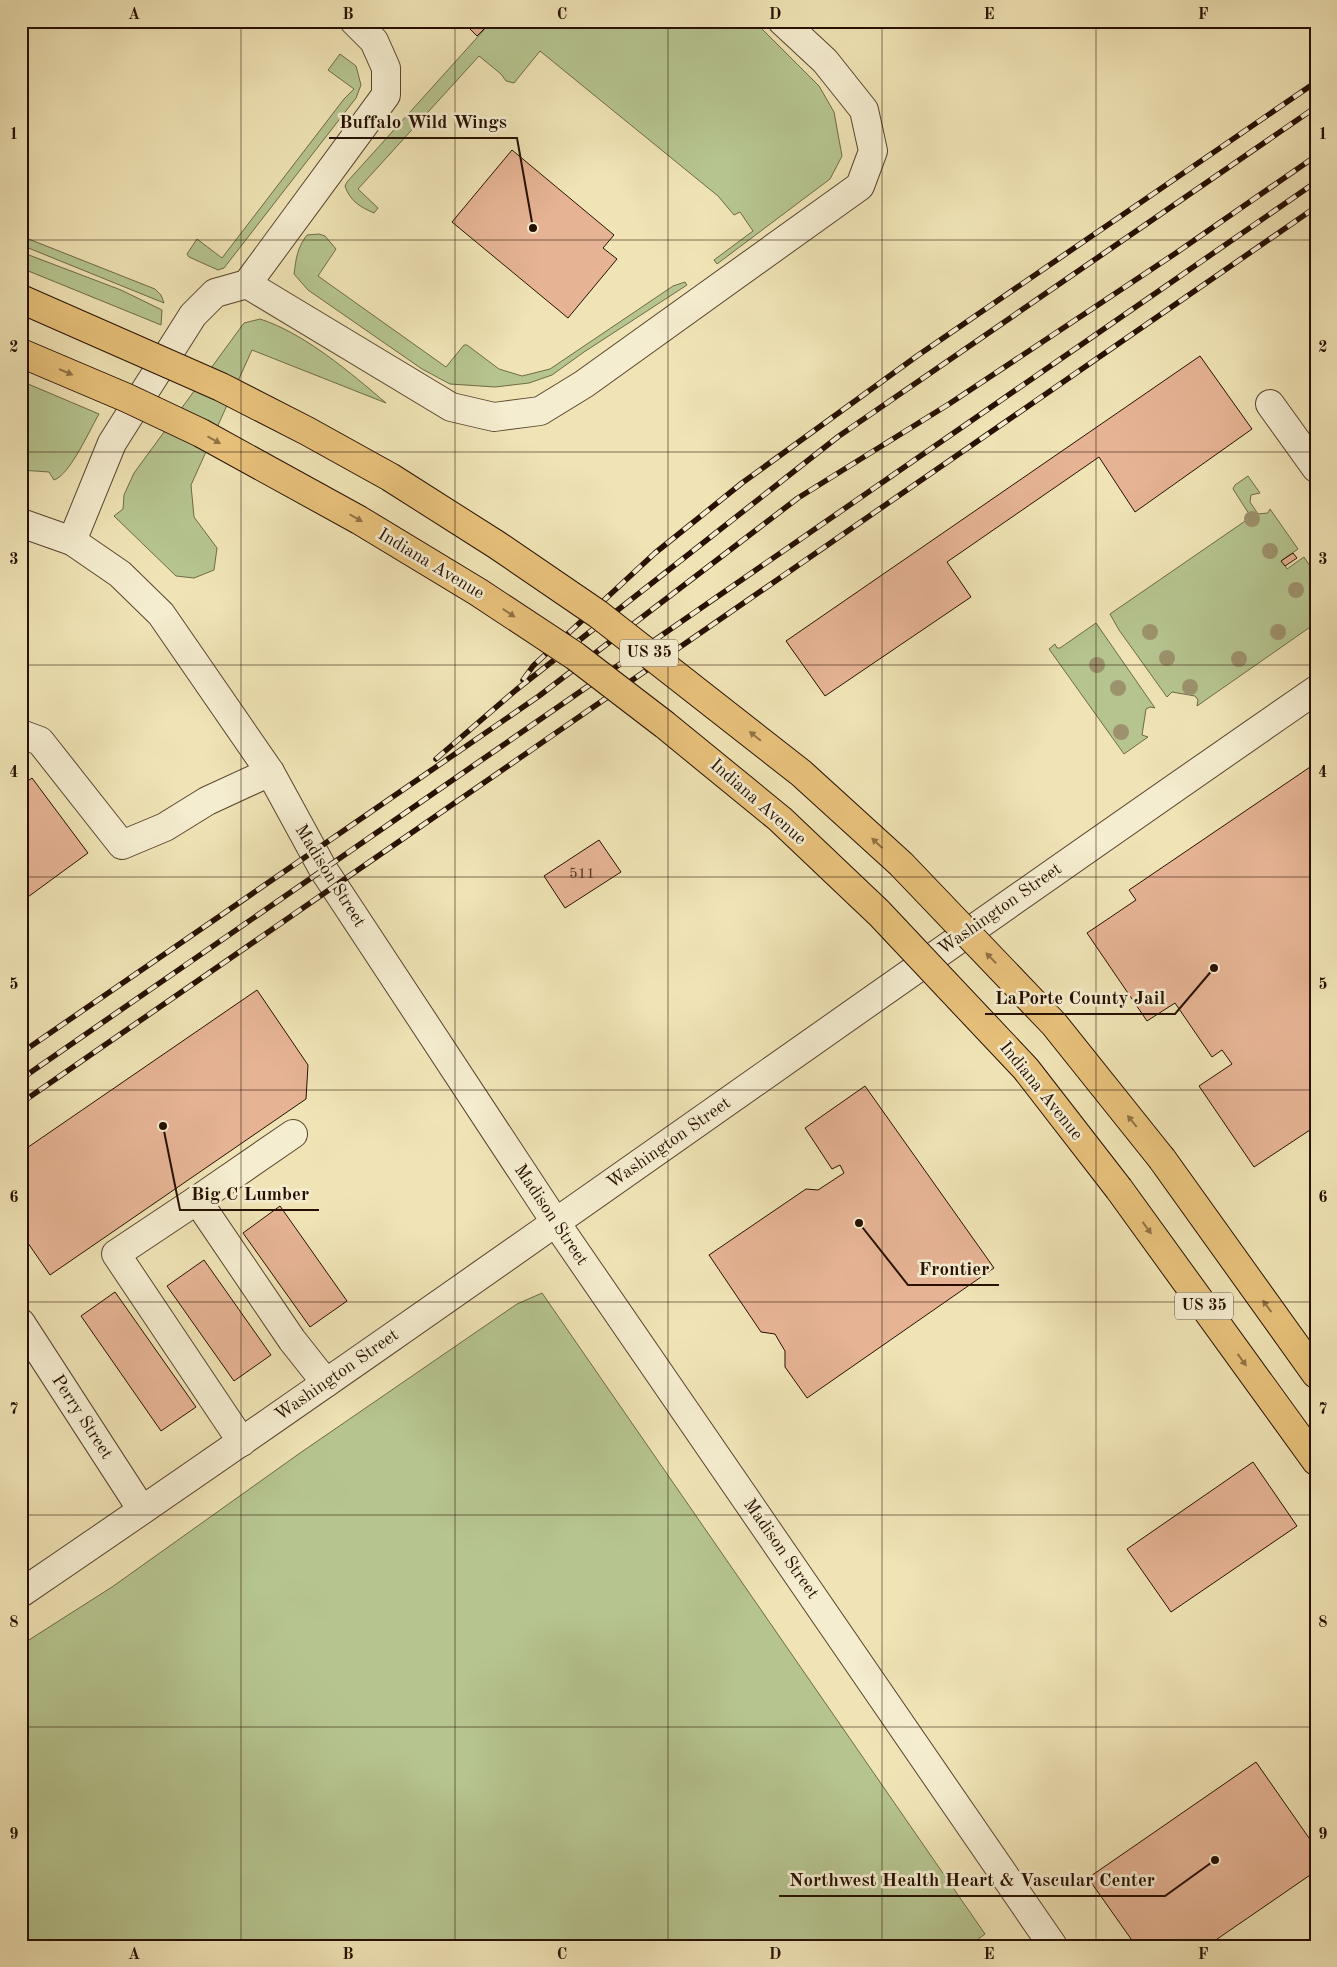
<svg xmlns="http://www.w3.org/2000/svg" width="1337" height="1967" viewBox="0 0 1337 1967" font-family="'Old Standard TT',serif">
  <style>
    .green { fill: #b6c590; stroke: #6e6a48 }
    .building { fill: #e6b495; stroke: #271001 }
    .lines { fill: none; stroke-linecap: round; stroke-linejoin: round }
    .minor-casing { stroke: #59452e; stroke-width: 30 }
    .major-casing { stroke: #271001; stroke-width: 30 }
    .minor { stroke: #f5edd0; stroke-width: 28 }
    .major { stroke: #e8c27b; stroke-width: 28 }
    .rail-casing { stroke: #271001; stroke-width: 5.5 }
    .rail { stroke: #f5edd0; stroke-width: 4; stroke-dasharray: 11; stroke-linecap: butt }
    .major-bridge-casing { stroke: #271001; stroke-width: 30; stroke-linecap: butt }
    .major-bridge { stroke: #e8c27b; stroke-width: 28 }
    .tree { fill: #9d926e }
    .oneway { fill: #917244 }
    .grid { fill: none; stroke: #271001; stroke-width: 1; stroke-opacity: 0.55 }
    .labels { text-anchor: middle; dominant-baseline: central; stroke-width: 5; stroke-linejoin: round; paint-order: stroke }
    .number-label { font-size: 15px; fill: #573926 }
    .shield { fill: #f5edd0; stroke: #65523f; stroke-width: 1 }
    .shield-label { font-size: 16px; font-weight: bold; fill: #271001 }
    .street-label { font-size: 18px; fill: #271001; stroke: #f5edd0 }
    .leader { fill: none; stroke: #271001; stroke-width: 2 }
    .callout-dot { fill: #271001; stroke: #f5edd0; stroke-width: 2 }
    .callout-label { font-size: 19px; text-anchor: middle; font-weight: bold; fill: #271001; stroke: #f5edd0; stroke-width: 5; stroke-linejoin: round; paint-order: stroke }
    .neatline { fill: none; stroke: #271001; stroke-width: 2 }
    .grid-label { font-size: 16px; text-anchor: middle; font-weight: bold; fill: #271001 }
  </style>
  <rect width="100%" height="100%" fill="#f0e4b6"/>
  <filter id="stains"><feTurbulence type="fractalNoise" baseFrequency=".004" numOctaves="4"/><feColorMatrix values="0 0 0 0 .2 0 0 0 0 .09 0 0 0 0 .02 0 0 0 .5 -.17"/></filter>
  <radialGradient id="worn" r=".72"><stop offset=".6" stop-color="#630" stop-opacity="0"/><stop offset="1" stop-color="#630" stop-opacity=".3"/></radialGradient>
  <!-- green -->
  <g class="green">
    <path d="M492,21H754L819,86L834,112L842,156L830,179L717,264L714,260L753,231L740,212L734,215L718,196L540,51L514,83L506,81L501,74L479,56L358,189L378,208L374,213C360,207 350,201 345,186L347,182Z"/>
    <path d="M340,54L356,66L361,85L356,98L224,268L218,270L189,257L187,254L197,239L222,258L344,99L354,89L328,70Z"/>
    <path d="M319,234L325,236L336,249L318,276L446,367L464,345H467L499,369L522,376L550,369L673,286L685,282L687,285L584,352L552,375L529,383L495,387L450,384L422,369L308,290L294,274C296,259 297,248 307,235Z"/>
    <path d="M21,236L155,289L161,295L164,303L21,245Z"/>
    <path d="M21,252L121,290L162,310L161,325L21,268Z"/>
    <path d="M260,319C304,333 351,373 386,403L252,350L191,485L194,517L217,548L214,570L194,578L176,576L114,516L123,509L124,495L134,473L244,323Z"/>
    <path d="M21,381L99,414C90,429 70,475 54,480L49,472L21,470Z"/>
    <path d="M1248,476L1260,493L1251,495L1250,502L1258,514L1268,513L1270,509L1298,549L1282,560L1287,569L1304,557L1316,575V605L1314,617L1316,623L1197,706L1198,700L1195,696L1172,692L1167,697L1119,630L1110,614L1251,517L1233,489L1235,485Z"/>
    <path d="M1096,623L1155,708L1150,707L1146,709L1142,735L1148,737L1124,754L1049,649L1055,644L1057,648H1060Z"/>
    <path d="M542,1293L985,1934L969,1946H21V1645L112,1587L300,1453L517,1304Z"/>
  </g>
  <!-- building -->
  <g class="building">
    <path d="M462,21H492L477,36Z"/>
    <path d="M512,150L614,235L603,248L617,259L568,318L452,222Z"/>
    <path d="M1200,356L1252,429L1135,512L1099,457L947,562L971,597L825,696L786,641Z"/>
    <path d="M1293,553L1297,558L1285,566L1281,561Z"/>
    <path d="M1316,763V1126L1254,1167L1199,1086L1232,1064L1222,1050L1212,1057L1175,1003L1147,1021L1087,933L1136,900L1129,890Z"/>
    <path d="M32,778L88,853L21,902V786Z"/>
    <path d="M599,840L621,872L565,908L544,876Z"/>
    <path d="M257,990L308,1065L306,1099L50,1275L21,1233V1152Z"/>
    <path d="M865,1086L994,1268L807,1398L785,1367V1351L779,1341L775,1334L761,1332L709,1255L806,1189L818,1190L844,1173L840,1165L832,1169L805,1128Z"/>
    <path d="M280,1206L347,1301L310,1327L243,1233Z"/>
    <path d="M204,1260L271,1355L234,1381L167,1286Z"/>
    <path d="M115,1292L196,1407L161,1431L81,1316Z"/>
    <path d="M1253,1462L1297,1526L1171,1612L1127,1549Z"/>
    <path d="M1256,1762L1316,1848V1871L1207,1946H1136L1088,1878Z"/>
  </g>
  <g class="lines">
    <!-- minor casing -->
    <g class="minor-casing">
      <g id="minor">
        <path d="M247,284L451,407L494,417L540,411L584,384L860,186L873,151L864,110L825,61L782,21"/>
        <path d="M1270,404L1316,468"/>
        <path d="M21,523L72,541L120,574L161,614L270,772L323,869L556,1223L1053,1946"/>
        <path d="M72,541L112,443L193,315L215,293L247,284L386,95V68L374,41L354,21"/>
        <path d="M21,734L40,741L122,845L165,827L207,801L270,772"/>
        <path d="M293,1134L197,1200L292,1340L326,1383"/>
        <path d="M197,1200L116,1254L242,1442"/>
        <path d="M21,1323L142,1510"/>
        <path d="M21,1593C456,1297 883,989 1316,690"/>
      </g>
    </g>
    <!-- major casing -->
    <g class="major-casing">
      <g id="major">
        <path d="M1162,1159L1316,1374"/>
        <path d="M1119,1189L1316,1461"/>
      </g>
    </g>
    <!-- minor -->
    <use href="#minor" class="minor"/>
    <!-- major -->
    <use href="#major" class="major"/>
    <!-- rail casing -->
    <g class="rail-casing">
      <g id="rail">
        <path d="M523,680L533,666L655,553L742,483L917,356L1316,82"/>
        <path d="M436,759L516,690L839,436L1316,107"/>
        <path d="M21,1053L539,696L798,498L949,404L1173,255L1316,156"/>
        <path d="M21,1079L1316,182"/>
        <path d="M21,1103L1316,207"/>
      </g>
    </g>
    <!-- rail -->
    <use href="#rail" class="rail"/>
    <!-- major-bridge casing -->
    <g class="major-bridge-casing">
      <g id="major-bridge">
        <path d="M21,299L221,387L307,431L390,477L497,545L598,614L801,773L901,864L1054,1024L1162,1159"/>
        <path d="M21,353L127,398L201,433L359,520L478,592L575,656L665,725L780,819L879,913L1026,1069L1119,1189"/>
      </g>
    </g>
    <!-- major-bridge -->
    <use href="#major-bridge" class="major-bridge"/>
  </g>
  <!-- trees -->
  <g class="tree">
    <circle cx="1252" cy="519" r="8"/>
    <circle cx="1270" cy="551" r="8"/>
    <circle cx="1296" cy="590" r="8"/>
    <circle cx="1150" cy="632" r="8"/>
    <circle cx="1278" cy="632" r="8"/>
    <circle cx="1167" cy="658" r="8"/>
    <circle cx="1239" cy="659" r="8"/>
    <circle cx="1097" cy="665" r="8"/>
    <circle cx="1190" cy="687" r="8"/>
    <circle cx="1118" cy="688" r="8"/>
    <circle cx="1121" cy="732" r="8"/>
  </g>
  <!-- one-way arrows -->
  <defs><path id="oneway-solid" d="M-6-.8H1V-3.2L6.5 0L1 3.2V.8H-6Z" transform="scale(1.25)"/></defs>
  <g class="oneway">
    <use href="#oneway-solid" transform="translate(66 372) rotate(23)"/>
    <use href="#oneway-solid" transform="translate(214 440) rotate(29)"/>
    <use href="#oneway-solid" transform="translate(356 518) rotate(30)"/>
    <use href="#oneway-solid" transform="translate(509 613) rotate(34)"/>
    <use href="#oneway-solid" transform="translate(755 736) rotate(-141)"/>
    <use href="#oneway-solid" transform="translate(877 843) rotate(-137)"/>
    <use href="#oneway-solid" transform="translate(991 958) rotate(-134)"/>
    <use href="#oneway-solid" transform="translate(1132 1121) rotate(-129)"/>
    <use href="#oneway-solid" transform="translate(1147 1228) rotate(54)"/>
    <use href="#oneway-solid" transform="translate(1267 1306) rotate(-126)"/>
    <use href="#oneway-solid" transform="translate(1242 1360) rotate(54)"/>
  </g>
  <!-- grid -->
  <path class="grid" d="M241,21V1946M455,21V1946M668,21V1946M882,21V1946M1096,21V1946M21,240H1316M21,452H1316M21,665H1316M21,877H1316M21,1090H1316M21,1302H1316M21,1515H1316M21,1727H1316"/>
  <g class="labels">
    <!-- number labels -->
    <g class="number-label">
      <text x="582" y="874">511</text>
    </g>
    <!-- shield labels -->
    <g class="shield">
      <rect x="620" y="639.5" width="58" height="27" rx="4"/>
      <rect x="1175" y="1292.5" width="58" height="27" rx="4"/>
    </g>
    <g class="shield-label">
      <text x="649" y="653">US 35</text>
      <text x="1204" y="1306">US 35</text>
    </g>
    <!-- street labels -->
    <g class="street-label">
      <text transform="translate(431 564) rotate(31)">Indiana Avenue</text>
      <text transform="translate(758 802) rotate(41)">Indiana Avenue</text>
      <text transform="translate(330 876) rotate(58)">Madison Street</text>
      <text transform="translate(1000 909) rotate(-35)">Washington Street</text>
      <text transform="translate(1041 1091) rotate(51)">Indiana Avenue</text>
      <text transform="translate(669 1143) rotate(-35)">Washington Street</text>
      <text transform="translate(551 1215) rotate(56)">Madison Street</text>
      <text transform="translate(337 1375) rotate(-35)">Washington Street</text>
      <text transform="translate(82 1417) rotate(57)">Perry Street</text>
      <text transform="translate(781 1549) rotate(55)">Madison Street</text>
    </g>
  </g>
  <!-- callouts -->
  <path class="leader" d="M533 228L517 138H329M1214 968L1175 1014H985M163 1126L180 1210H319M859 1223L908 1285H999M1215 1860L1165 1896H779"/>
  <g class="callout-dot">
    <circle cx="533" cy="228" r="5"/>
    <circle cx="1214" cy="968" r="5"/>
    <circle cx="163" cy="1126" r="5"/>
    <circle cx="859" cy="1223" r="5"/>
    <circle cx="1215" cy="1860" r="5"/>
  </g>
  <g class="callout-label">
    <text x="423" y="128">Buffalo Wild Wings</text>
    <text x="1080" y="1004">LaPorte County Jail</text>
    <text x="250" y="1200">Big C Lumber</text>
    <text x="954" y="1275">Frontier</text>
    <text x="972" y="1886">Northwest Health Heart &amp; Vascular Center</text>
  </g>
  <!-- margin -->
  <rect width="1337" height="1967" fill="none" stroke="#f0e4b6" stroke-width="55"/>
  <rect x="28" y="28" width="1282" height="1912" class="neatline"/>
  <g class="grid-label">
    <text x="134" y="19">A</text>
    <text x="348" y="19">B</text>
    <text x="562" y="19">C</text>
    <text x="775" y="19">D</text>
    <text x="989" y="19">E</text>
    <text x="1203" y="19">F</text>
    <text x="14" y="139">1</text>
    <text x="1323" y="139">1</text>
    <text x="14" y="352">2</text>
    <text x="1323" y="352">2</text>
    <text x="14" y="564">3</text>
    <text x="1323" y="564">3</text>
    <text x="14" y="777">4</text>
    <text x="1323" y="777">4</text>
    <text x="14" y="989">5</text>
    <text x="1323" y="989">5</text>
    <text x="14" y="1202">6</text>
    <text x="1323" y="1202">6</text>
    <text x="14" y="1414">7</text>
    <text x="1323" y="1414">7</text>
    <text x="14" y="1627">8</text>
    <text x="1323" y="1627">8</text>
    <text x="14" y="1839">9</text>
    <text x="1323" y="1839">9</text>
    <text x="134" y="1959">A</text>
    <text x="348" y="1959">B</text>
    <text x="562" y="1959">C</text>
    <text x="775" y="1959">D</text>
    <text x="989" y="1959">E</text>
    <text x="1203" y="1959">F</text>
  </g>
  <rect width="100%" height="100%" filter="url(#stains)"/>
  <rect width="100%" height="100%" fill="url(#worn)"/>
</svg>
